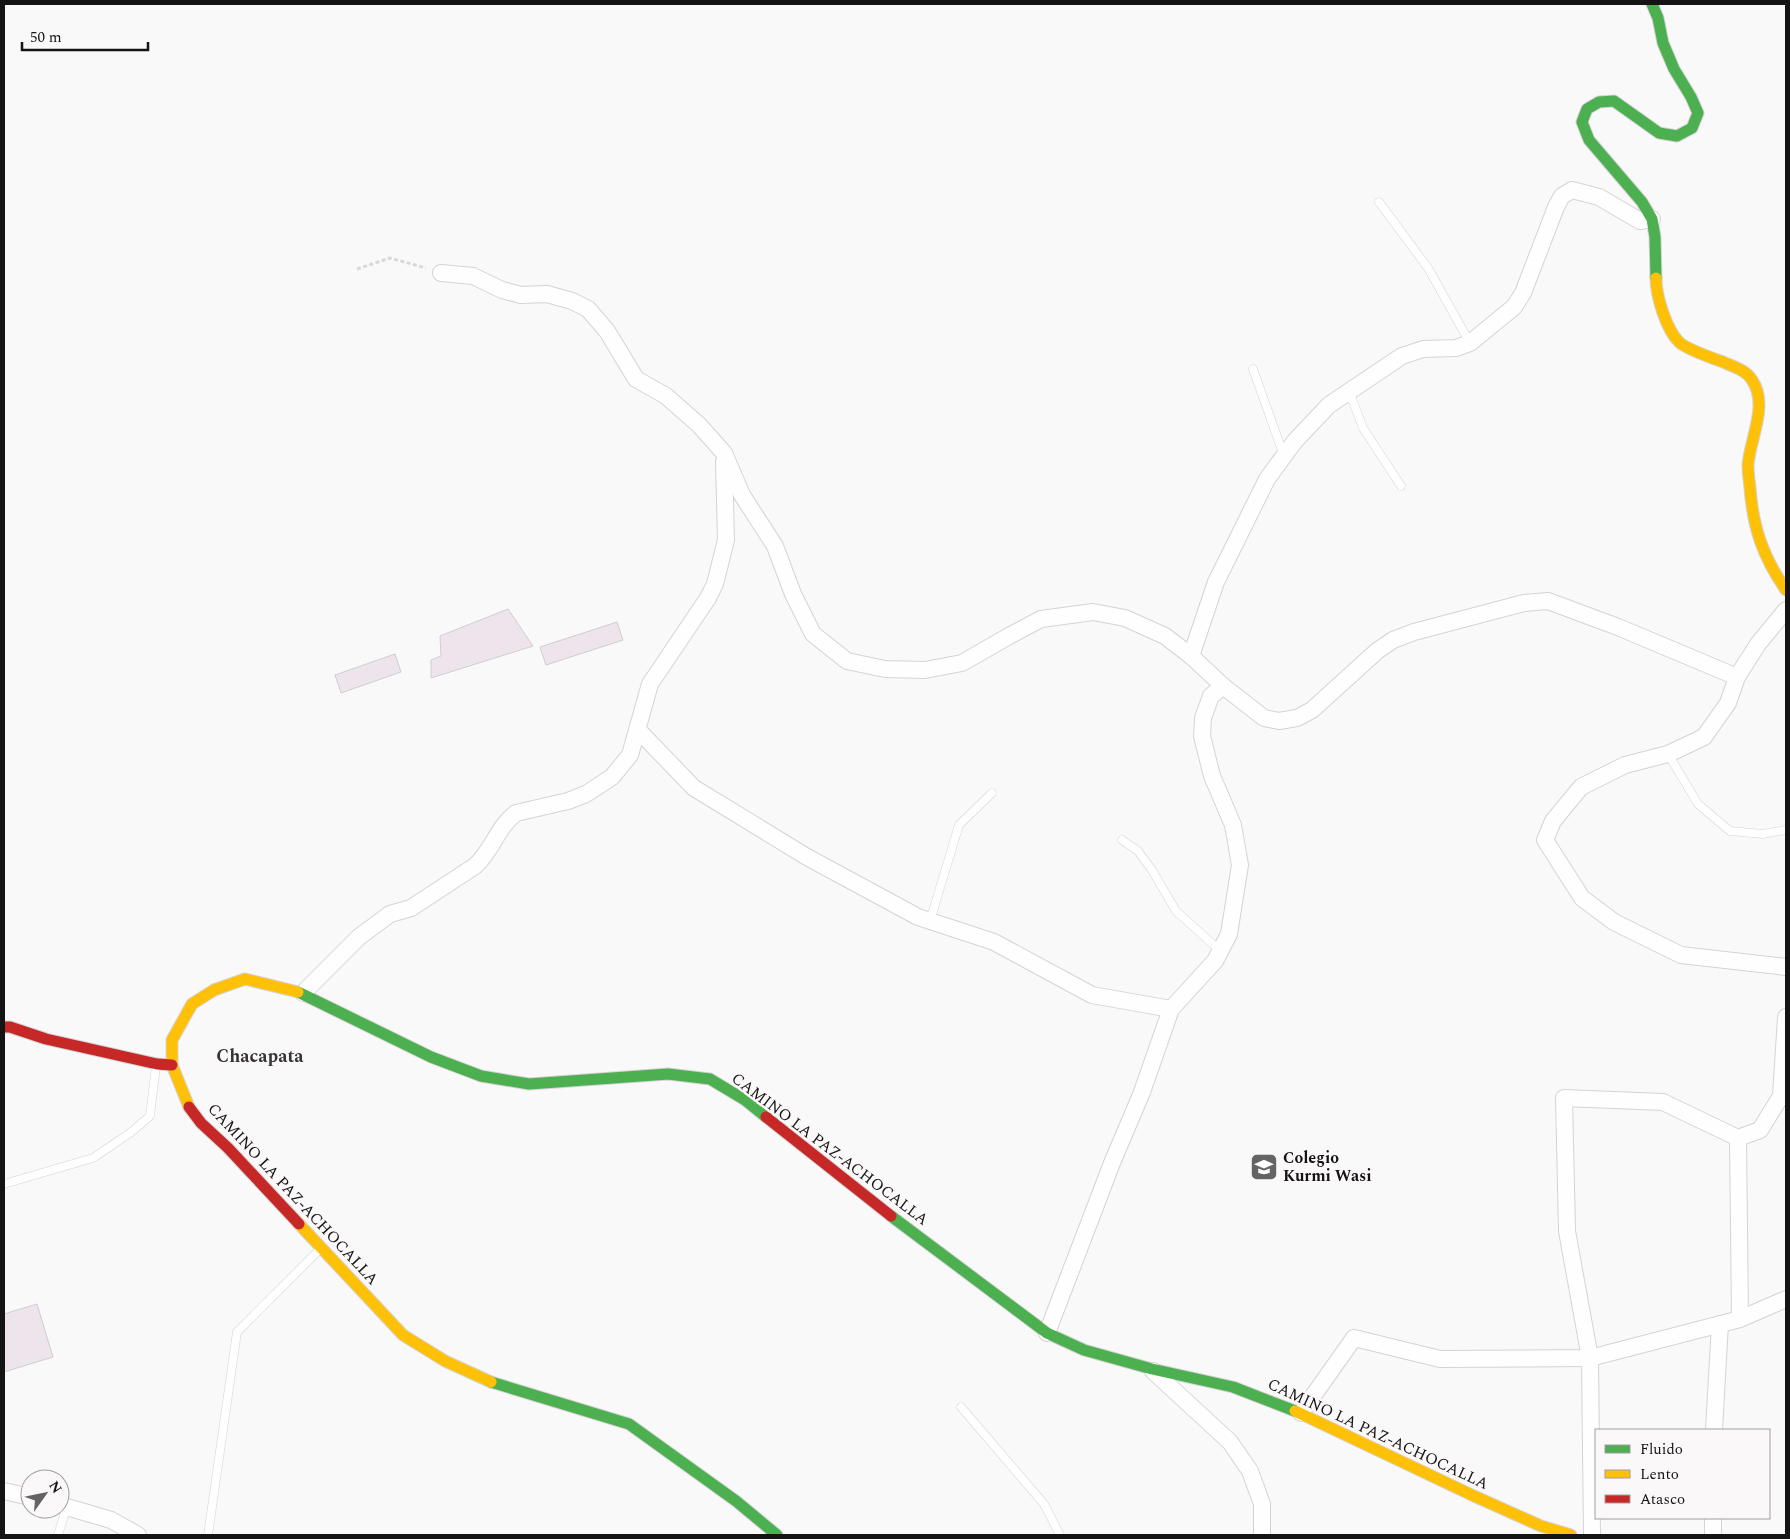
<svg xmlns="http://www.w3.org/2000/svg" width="1790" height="1539" viewBox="0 0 1790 1539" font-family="Spectral,serif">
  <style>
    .building { fill: #eee4ec; stroke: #cfcecf }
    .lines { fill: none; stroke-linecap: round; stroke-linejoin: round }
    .lane-casing { stroke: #d5d3d4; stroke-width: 9 }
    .street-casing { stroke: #d5d3d4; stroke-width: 18 }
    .fast-casing { stroke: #d5d3d4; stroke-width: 13 }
    .slow-casing { stroke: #d5d3d4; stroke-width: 13 }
    .jam-casing { stroke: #d5d3d4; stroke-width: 13 }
    .path { stroke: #d9d8d9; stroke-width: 3; stroke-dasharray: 4 2.5; stroke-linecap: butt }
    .lane { stroke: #fefefe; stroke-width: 8 }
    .street { stroke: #fefefe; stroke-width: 16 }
    .fast { stroke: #4caf50; stroke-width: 11 }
    .slow { stroke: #ffc107; stroke-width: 11 }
    .jam { stroke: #c62828; stroke-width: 11 }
    .labels { text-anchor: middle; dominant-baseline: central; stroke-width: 5; stroke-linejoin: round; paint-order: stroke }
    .street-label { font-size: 16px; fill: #151414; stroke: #fbf8f9 }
    .poi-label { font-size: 16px; font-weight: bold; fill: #151414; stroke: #fbf8f9; text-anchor: start }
    .neighbourhood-label { font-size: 18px; font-weight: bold; fill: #373435; stroke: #fbf8f9 }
  </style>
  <rect width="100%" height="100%" fill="#faf9f9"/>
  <!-- building -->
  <g class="building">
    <path d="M508,609L533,646L431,678V660L441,656L440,636Z"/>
    <path d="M617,622L623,640L546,665L540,647Z"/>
    <path d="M395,654L401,672L341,693L335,675Z"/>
    <path d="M37,1304L53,1357L4,1372V1314Z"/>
  </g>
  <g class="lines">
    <!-- lane casing -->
    <g class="lane-casing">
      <g id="lane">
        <path d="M1379,202L1428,268L1470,343"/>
        <path d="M1253,369L1284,456"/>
        <path d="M1349,391L1363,428L1401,486"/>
        <path d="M1668,754L1698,804L1730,831L1763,834L1786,830"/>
        <path d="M1122,840L1138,851L1152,870L1176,911L1217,948L1218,953"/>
        <path d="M930,921L959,825L992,793"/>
        <path d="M4,1184L93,1158L130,1133L150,1116L156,1066"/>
        <path d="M961,1407L1044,1504L1060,1535"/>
        <path d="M58,1535L67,1506"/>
        <path d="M208,1535L237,1332L318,1251"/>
      </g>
    </g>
    <!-- street casing -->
    <g class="street-casing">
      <g id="street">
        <path d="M441,273L473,276L502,290L521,295L547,294L572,301L588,309L607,331L636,379L666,396L699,425L724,453L742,495L775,546L793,594L813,634L847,661L885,669L925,670L962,663L1009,636L1041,619L1093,612L1125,618L1165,636L1191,656L1223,686L1264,718L1279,721L1297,718L1312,710L1377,651L1393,640L1414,632L1524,603L1548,601L1618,627L1737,677L1758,644L1786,610"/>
        <path d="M1191,656L1216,582L1267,479L1295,441L1329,405L1402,356L1423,349L1456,348L1470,343L1514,307L1523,293L1556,207L1562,196L1572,190L1599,197L1640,221L1652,219"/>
        <path d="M1737,677L1728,703L1704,737L1668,754L1625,765L1581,787L1553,821L1545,840L1582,898L1614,922L1681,955L1786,967"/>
        <path d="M637,729L694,788L807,857L918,917L994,942L1092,995L1171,1009"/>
        <path d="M303,993L359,937L390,914L411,908L475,866C493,850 497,827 516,813L568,801L586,794L612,777L630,755L650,684L708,598L715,584L726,540L724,462"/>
        <path d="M1740,1319L1738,1138L1760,1130L1781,1096L1786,1017"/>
        <path d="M1047,1333L1112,1163L1142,1092L1171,1009L1215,961L1229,934L1240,865L1233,825L1212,776L1202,736L1203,718L1211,696L1223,686"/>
        <path d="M1153,1371L1230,1442L1250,1471L1262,1504V1535"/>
        <path d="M1301,1413L1354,1338L1440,1359L1590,1358L1740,1319L1786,1299"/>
        <path d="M1714,1430L1720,1324"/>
        <path d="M4,1491L30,1497"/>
        <path d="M60,1505L111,1520L138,1535"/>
        <path d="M1592,1535L1590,1358L1567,1231L1564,1098L1663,1102L1738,1138"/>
        <path d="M1713,1535V1518"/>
      </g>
    </g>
    <!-- fast casing -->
    <g class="fast-casing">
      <g id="fast">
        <path d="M1652,4L1658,18L1663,43L1674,69L1691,97L1698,113L1692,128L1677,136L1659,133L1614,101L1599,102L1587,109L1582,122L1589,140L1642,202L1652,219L1655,237L1656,278"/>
        <path d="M298,992L431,1057L481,1076L529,1084L668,1074L710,1079L745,1100L766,1117"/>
        <path d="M891,1216L1047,1333L1084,1350L1152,1369L1233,1387L1295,1411"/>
        <path d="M491,1382L629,1424L736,1501L777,1535"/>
      </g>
    </g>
    <!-- slow casing -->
    <g class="slow-casing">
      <g id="slow">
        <path d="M1656,278C1656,296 1666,329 1679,342C1686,349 1712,358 1723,362C1734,367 1746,370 1752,380C1769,405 1750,438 1748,465C1748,472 1749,480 1750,488C1753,528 1763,557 1786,590"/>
        <path d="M189,1107L172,1065V1040L192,1004L214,990L245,979L298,992"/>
        <path d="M299,1224L403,1335L445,1361L491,1382"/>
        <path d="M1295,1411L1474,1496L1541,1526L1571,1535"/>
      </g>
    </g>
    <!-- jam casing -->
    <g class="jam-casing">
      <g id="jam">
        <path d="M4,1027H10L46,1039L157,1064L172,1065"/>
        <path d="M189,1107L201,1123L228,1148L299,1224"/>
        <path d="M766,1117L891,1216"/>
      </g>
    </g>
    <!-- path -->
    <path class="path" d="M357,269L390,258L426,268"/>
    <!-- lane -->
    <use href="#lane" class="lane"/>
    <!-- street -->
    <use href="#street" class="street"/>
    <!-- fast -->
    <use href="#fast" class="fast"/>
    <!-- slow -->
    <use href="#slow" class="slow"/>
    <!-- jam -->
    <use href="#jam" class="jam"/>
  </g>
  <!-- icons -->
  <defs>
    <g id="school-square" transform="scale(1.4375)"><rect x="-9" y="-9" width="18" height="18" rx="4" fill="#656464" stroke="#fbf8f9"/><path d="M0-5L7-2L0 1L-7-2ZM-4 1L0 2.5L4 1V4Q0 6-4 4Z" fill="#fff"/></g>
  </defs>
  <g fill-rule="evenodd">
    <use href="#school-square" x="1264" y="1167"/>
  </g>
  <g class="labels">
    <!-- street labels -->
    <g class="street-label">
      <text transform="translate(830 1149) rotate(37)">CAMINO LA PAZ-ACHOCALLA</text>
      <text transform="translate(293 1194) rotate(47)">CAMINO LA PAZ-ACHOCALLA</text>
      <text transform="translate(1378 1434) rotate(25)">CAMINO LA PAZ-ACHOCALLA</text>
    </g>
    <!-- poi labels -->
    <g class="poi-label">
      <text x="1283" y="1158">Colegio<tspan x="1283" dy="18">Kurmi Wasi</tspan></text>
    </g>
    <!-- neighbourhood labels -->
    <g class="neighbourhood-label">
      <text x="260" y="1056">Chacapata</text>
    </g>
  </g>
  <!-- border -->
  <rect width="1790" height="1539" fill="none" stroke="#151414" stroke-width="10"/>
  <!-- legend -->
  <rect x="1595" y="1429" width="175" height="90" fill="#fbf8f9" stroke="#9f9d9d"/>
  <rect x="1605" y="1445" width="25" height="8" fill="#4caf50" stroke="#9f9d9d"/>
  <text x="1640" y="1454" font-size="15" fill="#151414">Fluido</text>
  <rect x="1605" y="1470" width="25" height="8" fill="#ffc107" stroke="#9f9d9d"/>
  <text x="1640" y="1479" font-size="15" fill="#151414">Lento</text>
  <rect x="1605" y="1495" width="25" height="8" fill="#c62828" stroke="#9f9d9d"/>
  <text x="1640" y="1504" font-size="15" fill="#151414">Atasco</text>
  <!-- north arrow -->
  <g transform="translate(45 1494) rotate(57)"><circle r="24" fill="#fbf8f9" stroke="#9f9d9d"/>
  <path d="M0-4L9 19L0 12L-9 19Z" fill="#656464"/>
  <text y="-8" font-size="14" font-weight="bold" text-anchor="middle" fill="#151414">N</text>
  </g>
  <!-- scale -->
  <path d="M22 42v8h126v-8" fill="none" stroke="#151414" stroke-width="2.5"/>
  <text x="30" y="42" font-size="15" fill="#151414" stroke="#fbf8f9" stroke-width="4" paint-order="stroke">50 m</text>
</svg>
